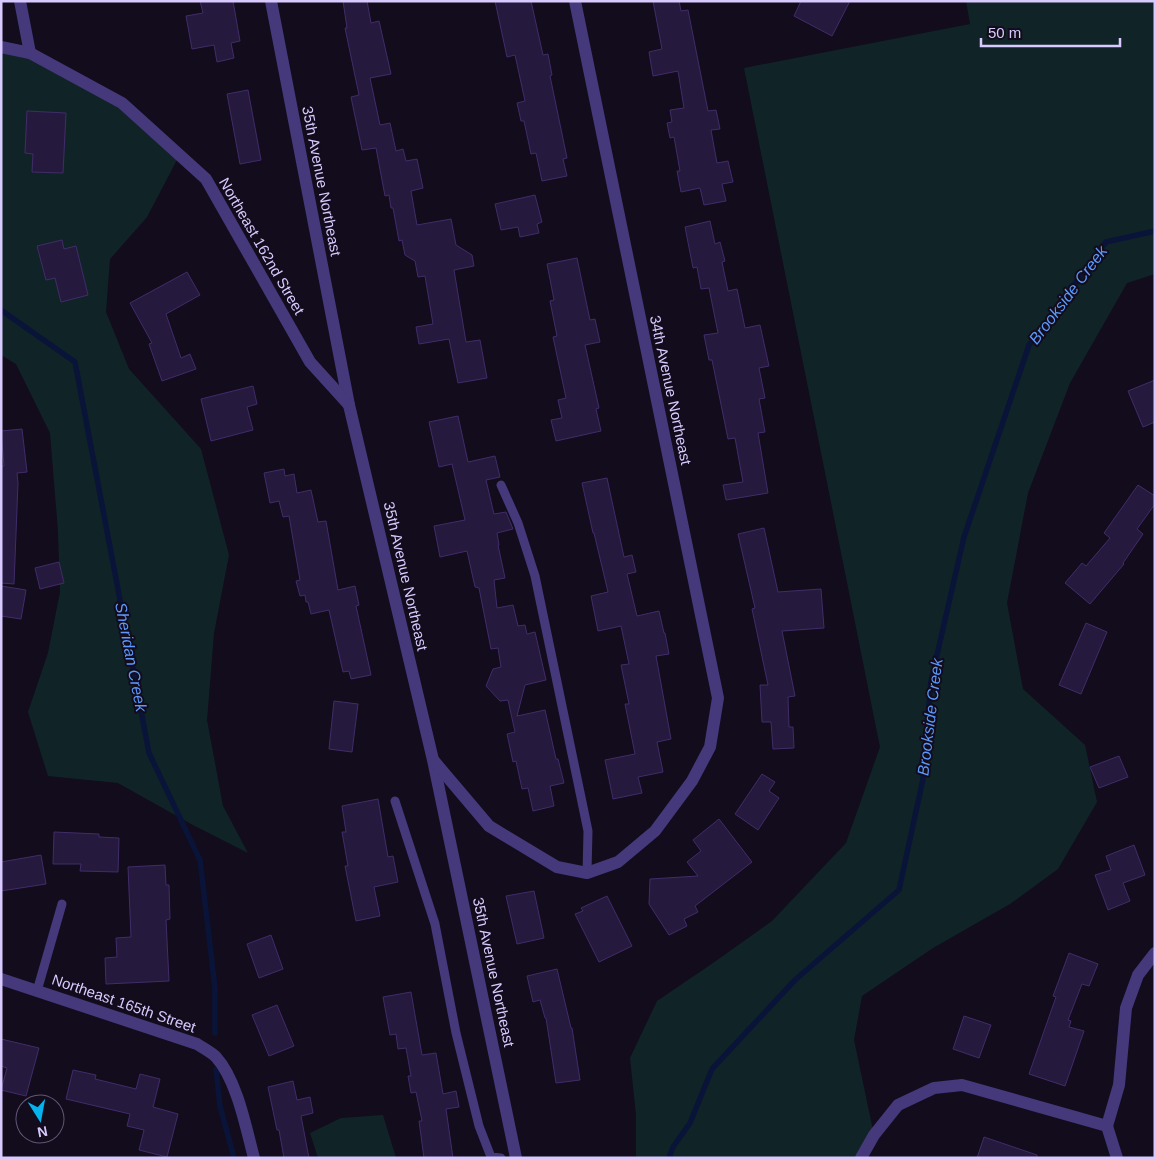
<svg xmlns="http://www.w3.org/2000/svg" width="1156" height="1159" viewBox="0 0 1156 1159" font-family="Arial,sans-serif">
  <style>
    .green { fill: #102427 }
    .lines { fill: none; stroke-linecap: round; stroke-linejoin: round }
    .stream { stroke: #0a1439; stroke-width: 5.5 }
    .building { fill: #26193e; stroke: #412c69 }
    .service { stroke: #45387b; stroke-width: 9 }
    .minor { stroke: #45387b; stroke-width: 12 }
    .labels { text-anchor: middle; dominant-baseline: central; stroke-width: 4; stroke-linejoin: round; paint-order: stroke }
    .street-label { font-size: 15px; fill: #d8cafe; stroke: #120c1d }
    .water-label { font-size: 16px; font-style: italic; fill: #5b99fb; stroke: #120c1d }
  </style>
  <rect width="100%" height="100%" fill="#120c1d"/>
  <!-- green -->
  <g class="green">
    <path d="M966,1H1155V274L1127,283L1070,383L1028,493L1007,603L1023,689L1085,745L1097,802L1058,869L1010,904L933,948L862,996L854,1040L874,1135L861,1158H636V1115L630,1058L657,1001L713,963L772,921L846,843L880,747L744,68L970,24Z"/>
    <path d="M1,47L30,53L122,103L180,154L147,217L110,259L106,312L129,369L201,449L229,555L214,633L207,720L223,806L248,853L191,824L118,783L48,776L28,712L48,653L60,592L58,531L50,433L16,364L1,355Z"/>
    <path d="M383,1115L396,1158H318L310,1133L341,1118Z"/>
  </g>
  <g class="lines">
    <!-- stream -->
    <g class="stream">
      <path d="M1,310L75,362L149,753L200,860L215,988V1033"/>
      <path d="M216,1069L220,1106L234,1158"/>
      <path d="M669,1158L673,1147L690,1123L712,1069L795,980L899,890L923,779L931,681L964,537L1029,345L1106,242L1155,231"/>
    </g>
  </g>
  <!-- building -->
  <g class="building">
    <path d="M200,1H233L240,41L231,43L234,58L217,62L214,45L192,49L186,16L203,13Z"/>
    <path d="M343,1H367L371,23L379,21L391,74L370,78L380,125L390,123L396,151L403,149L406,161L417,159L423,188L411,191L417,225L451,219L456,245L472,255L474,266L454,270L466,342L480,340L487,378L458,383L449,339L419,344L416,327L433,324L425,276L418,277L415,261L405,255L402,240L399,241L393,208H391L389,195L385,196L376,148L362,150L351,97L359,95L345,28H347Z"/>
    <path d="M495,1H531L543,55L548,54L552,75L550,76L567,158L563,159L567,176L542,181L536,153L531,154L524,121H521L517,103L525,101L515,55L507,57Z"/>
    <path d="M653,1H679L681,11L688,10L708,111L716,110L720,129L711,130L717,163L728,161L733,182L722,184L726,201L704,205L700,188L681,192L677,171H680L674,137L670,138L667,123L672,122L670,110L684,108L678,71L653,76L649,52L662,49Z"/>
    <path d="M801,1H850L832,36L794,16Z"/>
    <path d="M248,90L261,160L240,164L227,94Z"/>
    <path d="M27,111L66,113L63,173L32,172L33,154L25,153Z"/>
    <path d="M535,195L542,222L537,224L539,233L520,237L518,227L501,230L495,204Z"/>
    <path d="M710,221L715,244L720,242L725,261L722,262L728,291L737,289L745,328L760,325L769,366L759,368L765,398L759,399L765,432L758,433L768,493L726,500L723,485L743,482L735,438L728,439L712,360H709L704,335L718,333L709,288L701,289L697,267L693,268L685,227Z"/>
    <path d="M62,240L64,249L76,246L88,295L61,302L55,278L46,280L37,246Z"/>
    <path d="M577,258L590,320L595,319L600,342L585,345L599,408L596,409L601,431L556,441L551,420L562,418L558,400L566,398L553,337L557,336L550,301L554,300L547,264Z"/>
    <path d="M187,272L200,295L166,314L181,358L190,354L196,369L162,381L149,344L152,343L130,303Z"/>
    <path d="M1155,380V422L1143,427L1128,391Z"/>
    <path d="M253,386L257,404L247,407L253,430L211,441L201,399Z"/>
    <path d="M458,416L468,462L495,456L500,477L486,480L494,514L506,512L511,524L513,529L497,533L499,545H498L505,578L494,580L497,608L513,605L518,626L525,625L527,634L535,632L546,680L525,685L517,716L545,710L556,759H558L564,783L550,786L554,806L533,811L528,788L522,789L516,761L513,762L507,734L515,732L508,700L500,701L486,686L493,669L501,667L498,648L491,649L479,588L475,587L467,551L440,557L434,526L465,520L452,464L439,467L429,422Z"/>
    <path d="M22,429L27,472L17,473L18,483L14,584L1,583V466H4L1,431Z"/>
    <path d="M284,469L285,476L294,474L297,493L311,490L318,522L326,521L338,590L355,586L359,605L356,606L371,675L351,679L349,671L343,672L329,610L311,614L308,602H306L305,595L300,596L296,581L300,580L289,516L283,517L279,501L270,503L264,473Z"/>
    <path d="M607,478L624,557L632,555L636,572L627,574L637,616L659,611L664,633H665L669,654L656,656L671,739L657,742L663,772L638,777L642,793L613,799L605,760L635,754L625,704H629L621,665L629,664L621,626L598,631L591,596L608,592L594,533H593L582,483Z"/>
    <path d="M1138,485L1155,496V504L1137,529L1143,534L1123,563L1124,564L1090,604L1065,583L1082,563L1086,566L1110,538L1104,533Z"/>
    <path d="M764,528L778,592L821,589L824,628L782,631L795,696L788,697L789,727H793L794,748L773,749L771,722H762L760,685H768L752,609L755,608L738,534Z"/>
    <path d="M59,562L64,583L40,589L35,568Z"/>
    <path d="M1,586L26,590L21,619L1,616Z"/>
    <path d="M1086,623L1107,632L1081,694L1059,685Z"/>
    <path d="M334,701L358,704L352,752L329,749Z"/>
    <path d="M1119,756L1128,777L1099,788L1090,767Z"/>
    <path d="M762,774L775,782L769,791L779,798L758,830L735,814Z"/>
    <path d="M378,799L388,857L393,856L398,882L374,887L380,916L356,921L345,866H348L342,832H346L342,806Z"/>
    <path d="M719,819L752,862L695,906L698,912L684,919L687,926L669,935L649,904L650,879L698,876L687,862L701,851L693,840Z"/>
    <path d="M54,832L99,834V837L119,838L118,872L80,871L81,864H53Z"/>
    <path d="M1134,845L1145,875L1123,883L1130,901L1108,910L1095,875L1111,870L1106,856Z"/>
    <path d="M41,855L46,884L1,891V862Z"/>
    <path d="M165,865L166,885H169L170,919L166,920L169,981L106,984L105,958L117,957L116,938L131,937L128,867Z"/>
    <path d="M534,891L544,938L517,944L506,896Z"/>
    <path d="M607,896L632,946L599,962L575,914L583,911L581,908Z"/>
    <path d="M271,935L283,969L259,978L247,944Z"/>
    <path d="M1069,953L1098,964L1089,986L1082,984L1068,1020L1071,1021L1069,1027L1084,1031L1065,1086L1029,1074L1056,997L1053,996Z"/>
    <path d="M557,969L571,1028H572L580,1080L556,1083L546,1018H545L540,1000L533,1002L527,976Z"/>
    <path d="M411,992L422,1055L436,1053L443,1094L456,1091L459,1107L446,1109L453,1158H424L419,1121H422L416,1092L411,1093L408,1076H411L406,1048L398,1049L396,1034L390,1035L383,997Z"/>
    <path d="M277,1005L294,1046L269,1056L252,1015Z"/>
    <path d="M964,1016L991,1025L979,1058L953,1049Z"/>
    <path d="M1,1039L39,1048L26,1096L1,1090L7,1068L1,1066Z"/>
    <path d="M73,1070L96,1075L95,1079L136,1089L140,1074L160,1079L153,1107L178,1114L167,1157L139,1150L144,1130L127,1126L130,1114L66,1099Z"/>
    <path d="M293,1081L297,1100L310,1097L313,1113L301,1116L309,1158H284L279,1130H277L268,1087Z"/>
    <path d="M984,1137L1037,1155V1158H977Z"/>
  </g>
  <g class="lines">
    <!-- service -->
    <g class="service">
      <path d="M501,485L518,523L535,576L588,831L587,873"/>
      <path d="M395,801L435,924L456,1033L479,1126L491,1157L501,1158"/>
      <path d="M37,991L62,904"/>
    </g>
    <!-- minor -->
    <g class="minor">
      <path d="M20,1L30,53"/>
      <path d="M271,1L349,405L433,760L516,1158"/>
      <path d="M1,47L30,53L122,103L206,179L310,362L349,405"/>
      <path d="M434,761L489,826L557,867L587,873L618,862L655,831L692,781L710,747L718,698L575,1"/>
      <path d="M1,979L197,1044C203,1048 211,1052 216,1057C237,1080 246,1128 254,1158"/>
      <path d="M1107,1126L1117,1158"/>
      <path d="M861,1158L874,1135L898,1105L934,1088L962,1085L1107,1126L1119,1085L1126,1008L1138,975L1155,953"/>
    </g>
  </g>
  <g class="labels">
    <!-- street labels -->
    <g class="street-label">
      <text transform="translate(322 181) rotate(79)">35th Avenue Northeast</text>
      <text transform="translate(262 246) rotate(60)">Northeast 162nd Street</text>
      <text transform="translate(671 390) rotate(78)">34th Avenue Northeast</text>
      <text transform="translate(406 576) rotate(77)">35th Avenue Northeast</text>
      <text transform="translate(494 972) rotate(78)">35th Avenue Northeast</text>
      <text transform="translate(124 1003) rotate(19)">Northeast 165th Street</text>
    </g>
    <!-- water labels -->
    <g class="water-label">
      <text transform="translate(1068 295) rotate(-53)">Brookside Creek</text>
      <text transform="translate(131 657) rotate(79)">Sheridan Creek</text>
      <text transform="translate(930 717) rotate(-83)">Brookside Creek</text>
    </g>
  </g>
  <!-- border -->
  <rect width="1156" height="1159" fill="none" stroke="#d8cafe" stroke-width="5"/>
  <!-- north arrow -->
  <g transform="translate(40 1119) rotate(169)"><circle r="24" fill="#120c1d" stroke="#615877"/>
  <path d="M0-4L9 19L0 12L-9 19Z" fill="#06b3ed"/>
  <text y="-8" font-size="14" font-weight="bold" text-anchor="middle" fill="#d8cafe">N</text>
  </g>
  <!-- scale -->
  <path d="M981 38v8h139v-8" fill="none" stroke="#d8cafe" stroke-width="2.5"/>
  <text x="988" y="38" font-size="15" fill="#d8cafe" stroke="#120c1d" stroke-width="4" paint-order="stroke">50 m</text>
</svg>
